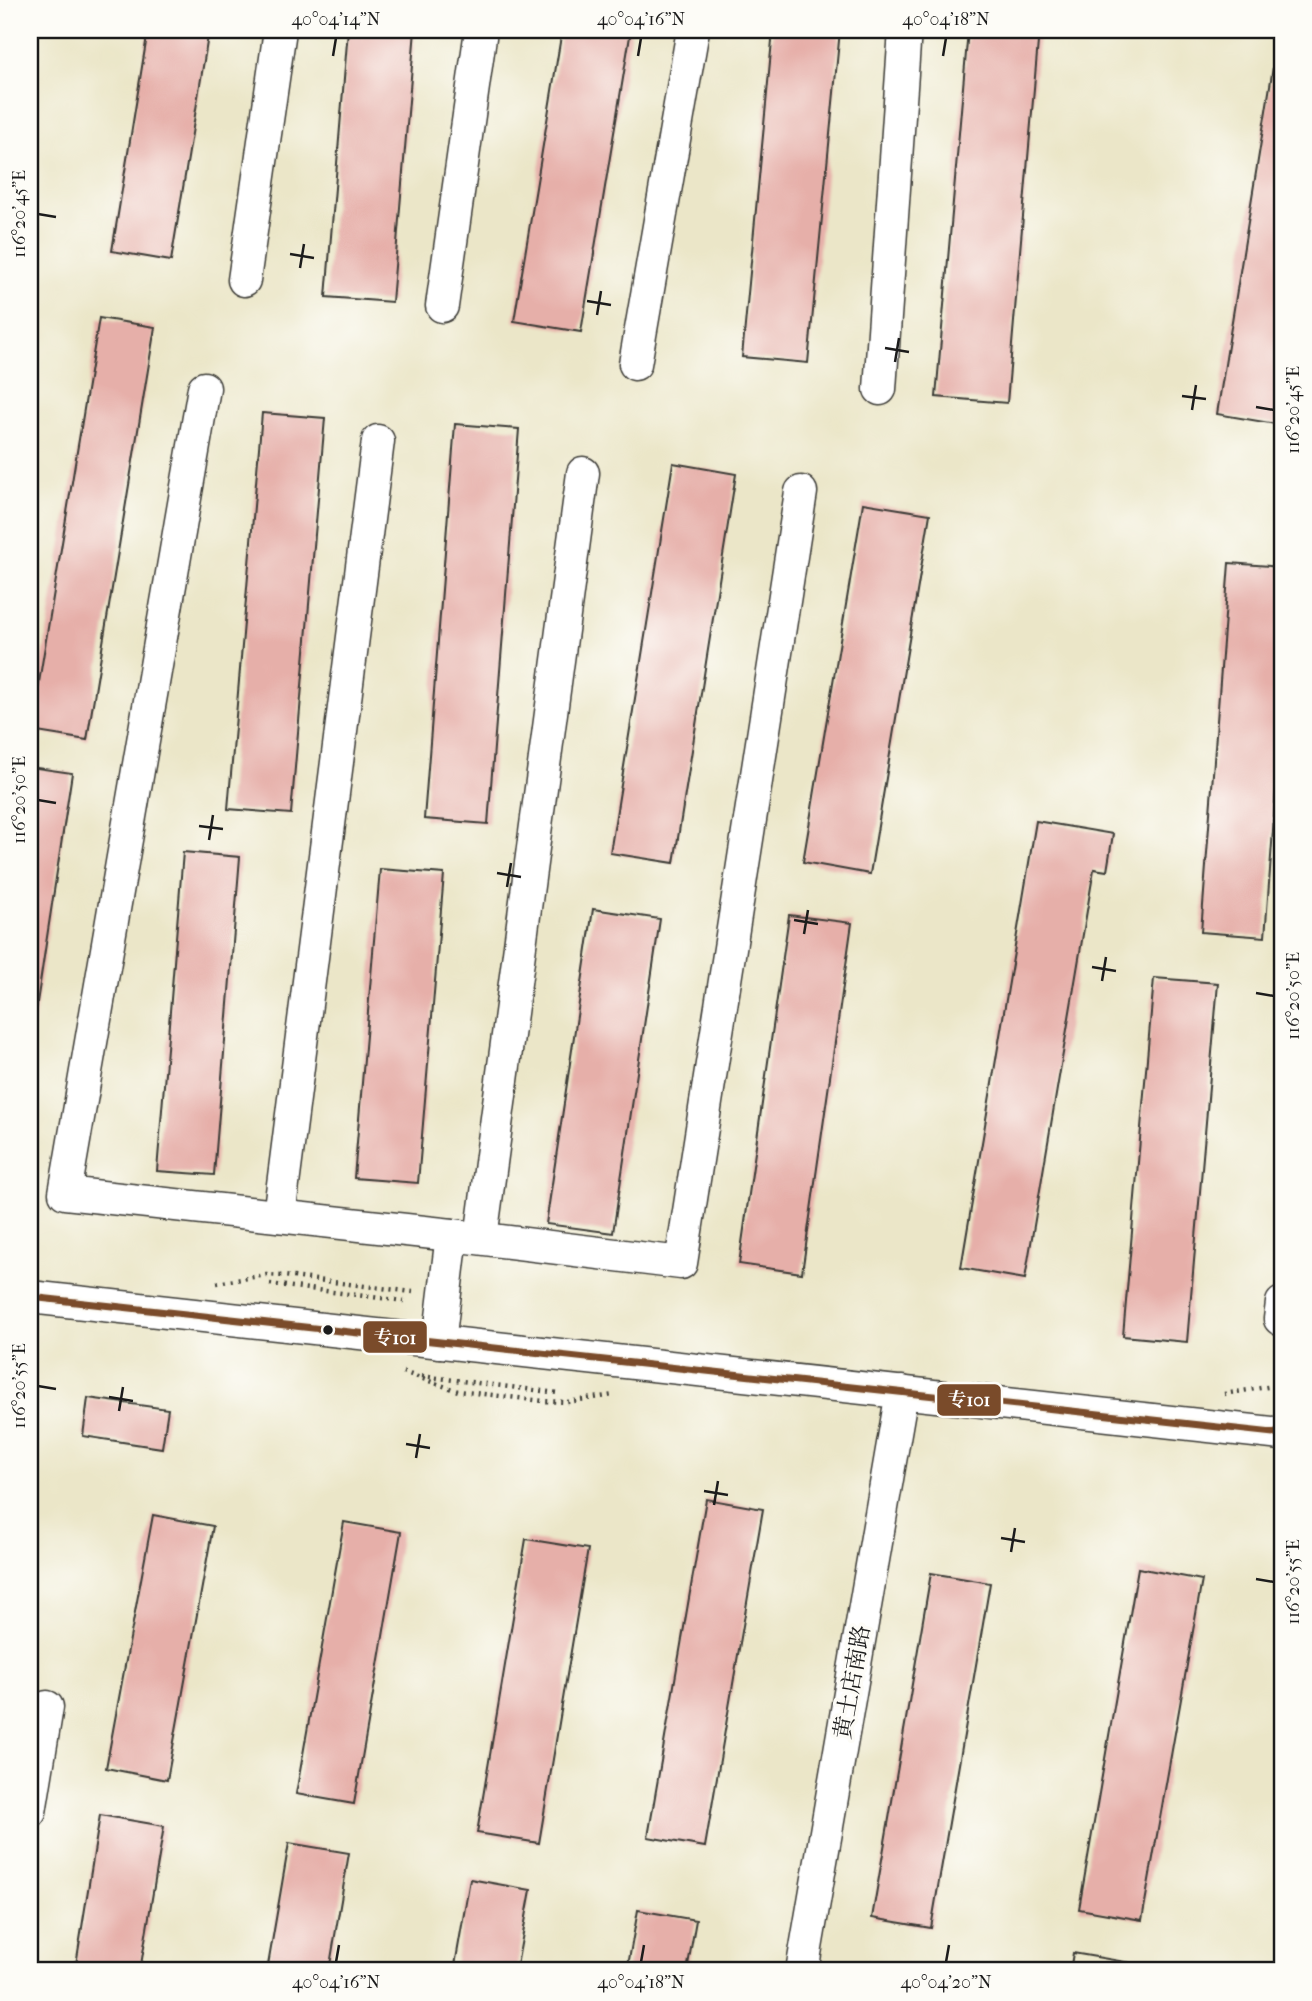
<svg xmlns="http://www.w3.org/2000/svg" width="1312" height="2001" viewBox="0 0 1312 2001" font-family="'IM FELL French Canon','Noto Serif SC',serif">
  <style>
    .building { fill: #e6afa9 }
    .lines { fill: none; stroke-linecap: round; stroke-linejoin: round }
    .minor-casing { stroke: #3b3a36; stroke-width: 35 }
    .path { stroke: #3b3a36; stroke-width: 4.5; stroke-dasharray: 2 5; stroke-linecap: butt }
    .minor { stroke: #fff; stroke-width: 32 }
    .bus-1-casing { stroke: #fdfcf7; stroke-width: 12 }
    .bus-1 { stroke: #7a4b2a; stroke-width: 7 }
    .ticks { fill: none; stroke: #1c1c1c; stroke-width: 2.5 }
    .bus-dot { fill: #1c1c1c; stroke: #fdfcf7; stroke-width: 2.5 }
    .labels { text-anchor: middle; dominant-baseline: central; stroke-width: 7; stroke-linejoin: round; paint-order: stroke }
    .street-label { font-size: 23px; fill: #1c1c1c; stroke: #fdfcf7 }
    .line-badge { stroke: #fdfcf7; stroke-width: 2.5 }
    .badge-label { font-size: 19px; text-anchor: middle; font-weight: bold; fill: #fff }
    .neatline { fill: none; stroke: #1c1c1c; stroke-width: 2.5 }
    .ticks-label { font-size: 18px; text-anchor: middle; fill: #1c1c1c }
  </style>
  <rect width="100%" height="100%" fill="#fdfcf7"/>
  <filter id="ink" filterUnits="userSpaceOnUse"><feTurbulence type="fractalNoise" baseFrequency=".0143" numOctaves="2"/><feDisplacementMap in="SourceGraphic" scale="14" xChannelSelector="R" yChannelSelector="G"/><feConvolveMatrix kernelMatrix="1 2 1 2 8 2 1 2 1" color-interpolation-filters="sRGB"/></filter>
  <filter id="wash" filterUnits="userSpaceOnUse"><feTurbulence type="fractalNoise" baseFrequency=".00686" numOctaves="4" result="noise"/><feDisplacementMap in="SourceGraphic" scale="28" xChannelSelector="R" yChannelSelector="G"/><feGaussianBlur stdDeviation="1.57" result="paint"/><feColorMatrix in="noise" values="0 0 0 0 0 0 0 0 0 0 0 0 0 0 0 0 0 1.4 0 .05"/><feComposite in="paint" operator="in"/></filter>
  <g filter="url(#wash)">
    <rect width="100%" height="100%" fill="#ebe6c8"/>
    <g id="blocks">
      <!-- building -->
      <g class="building">
        <path d="M148,30H209L171,261L112,251Z"/>
        <path d="M348,30H415L392,302L326,297Z"/>
        <path d="M562,30H631L581,332L514,321Z"/>
        <path d="M773,30H840L808,363L742,357Z"/>
        <path d="M968,30H1039L1007,403L936,397Z"/>
        <path d="M1279,30H1282V425L1217,414Z"/>
        <path d="M99,318L155,327L87,740L31,731Z"/>
        <path d="M262,413L325,418L291,814L228,809Z"/>
        <path d="M455,424L519,429L488,824L424,819Z"/>
        <path d="M673,463L736,474L674,863L610,853Z"/>
        <path d="M863,503L930,514L870,874L803,862Z"/>
        <path d="M1229,563L1282,567V710L1265,937L1201,932Z"/>
        <path d="M30,767L72,773L31,1042H30Z"/>
        <path d="M1036,821L1113,834L1107,871L1094,869L1025,1279L961,1268Z"/>
        <path d="M183,852L240,857L214,1175L157,1171Z"/>
        <path d="M380,869L444,874L418,1183L354,1178Z"/>
        <path d="M593,909L660,919L613,1233L546,1224Z"/>
        <path d="M789,915L852,923L802,1273L739,1264Z"/>
        <path d="M1154,978L1218,983L1187,1342L1123,1336Z"/>
        <path d="M88,1398L168,1409L162,1448L83,1436Z"/>
        <path d="M706,1499L763,1509L705,1847L648,1837Z"/>
        <path d="M153,1515L213,1526L167,1780L106,1768Z"/>
        <path d="M344,1522L401,1532L354,1804L296,1794Z"/>
        <path d="M526,1539L588,1549L539,1843L477,1833Z"/>
        <path d="M1138,1568L1202,1580L1142,1920L1079,1909Z"/>
        <path d="M931,1573L990,1583L931,1928L872,1918Z"/>
        <path d="M100,1815L164,1826L140,1971H75Z"/>
        <path d="M289,1843L349,1853L329,1971H267Z"/>
        <path d="M470,1879L531,1890L516,1971H454Z"/>
        <path d="M638,1910L696,1920L687,1971H627Z"/>
        <path d="M1073,1953L1137,1964L1136,1971H1070Z"/>
        <path d="M859,1966L880,1970V1971H858Z"/>
      </g>
    </g>
  </g>
  <g filter="url(#ink)">
    <use href="#blocks" fill-opacity="0" stroke="#3b3a36" stroke-width="2"/>
    <g class="lines">
      <!-- minor casing -->
      <g class="minor-casing">
        <g id="minor">
          <path d="M244,280L280,30"/>
          <path d="M442,306L481,30"/>
          <path d="M635,364L693,30"/>
          <path d="M204,388L65,1193L452,1235"/>
          <path d="M880,389L905,30"/>
          <path d="M279,1216L378,441"/>
          <path d="M481,1238L583,473"/>
          <path d="M30,1297L1282,1434"/>
          <path d="M1282,1303L1280,1319H1282"/>
          <path d="M439,1342L452,1235L681,1263L801,492"/>
          <path d="M30,1812L47,1707"/>
          <path d="M802,1971L902,1392"/>
        </g>
      </g>
      <!-- path -->
      <g class="path">
        <path d="M217,1283L266,1275L285,1276L413,1292"/>
        <path d="M270,1284L404,1301"/>
        <path d="M403,1372L458,1391L543,1401L567,1402L613,1395"/>
        <path d="M422,1376L558,1393"/>
        <path d="M1224,1394L1273,1386L1282,1387"/>
      </g>
      <!-- minor -->
      <use href="#minor" class="minor"/>
      <!-- bus-1 casing -->
      <g class="bus-1-casing">
        <path id="bus-1" d="M30,1297L1282,1434"/>
      </g>
      <!-- bus-1 -->
      <use href="#bus-1" class="bus-1"/>
    </g>
  </g>
  <!-- ticks -->
  <path class="ticks" d="M333,56L336,38M638,56L641,38M943,56L946,38M38,214L56,217M290,254L314,258M300,268L304,244M587,301L611,305M597,315L601,291M885,348L909,352M895,362L899,338M1182,396L1206,399M1256,407L1274,410M1192,410L1196,385M38,800L56,803M199,826L223,829M209,840L213,815M497,873L521,877M507,887L511,863M794,920L818,924M804,934L808,910M1092,967L1116,971M1102,981L1106,957M1256,993L1274,996M38,1386L56,1389M109,1397L133,1401M119,1411L123,1387M406,1444L430,1448M416,1458L420,1434M704,1491L728,1495M714,1505L718,1481M1001,1538L1025,1542M1011,1552L1015,1528M1256,1579L1274,1582M336,1962L339,1945M641,1962L644,1945M946,1962L949,1945"/>
  <!-- markers -->
  <circle class="bus-dot" cx="328" cy="1330" r="6"/>
  <g class="labels">
    <!-- street labels -->
    <g class="street-label">
      <text transform="translate(852 1682) rotate(-80)">黄土店南路</text>
    </g>
  </g>
  <g class="line-badge">
    <rect x="362" y="1320" width="66" height="34" rx="7" fill="#7a4b2a"/>
    <rect x="936" y="1383" width="66" height="34" rx="7" fill="#7a4b2a"/>
  </g>
  <g class="badge-label">
    <text x="395" y="1344">专101</text>
    <text x="969" y="1406">专101</text>
  </g>
  <!-- margin -->
  <rect width="1312" height="2001" fill="none" stroke="#fdfcf7" stroke-width="77"/>
  <rect x="38" y="38" width="1236" height="1924" class="neatline"/>
  <g class="ticks-label">
    <text x="336" y="25">40°04'14"N</text>
    <text x="641" y="25">40°04'16"N</text>
    <text x="946" y="25">40°04'18"N</text>
    <text transform="translate(19 214) rotate(-90)" y="6">116°20'45"E</text>
    <text transform="translate(1293 410) rotate(-90)" y="6">116°20'45"E</text>
    <text transform="translate(19 800) rotate(-90)" y="6">116°20'50"E</text>
    <text transform="translate(1293 996) rotate(-90)" y="6">116°20'50"E</text>
    <text transform="translate(19 1386) rotate(-90)" y="6">116°20'55"E</text>
    <text transform="translate(1293 1582) rotate(-90)" y="6">116°20'55"E</text>
    <text x="336" y="1988">40°04'16"N</text>
    <text x="641" y="1988">40°04'18"N</text>
    <text x="946" y="1988">40°04'20"N</text>
  </g>
</svg>
